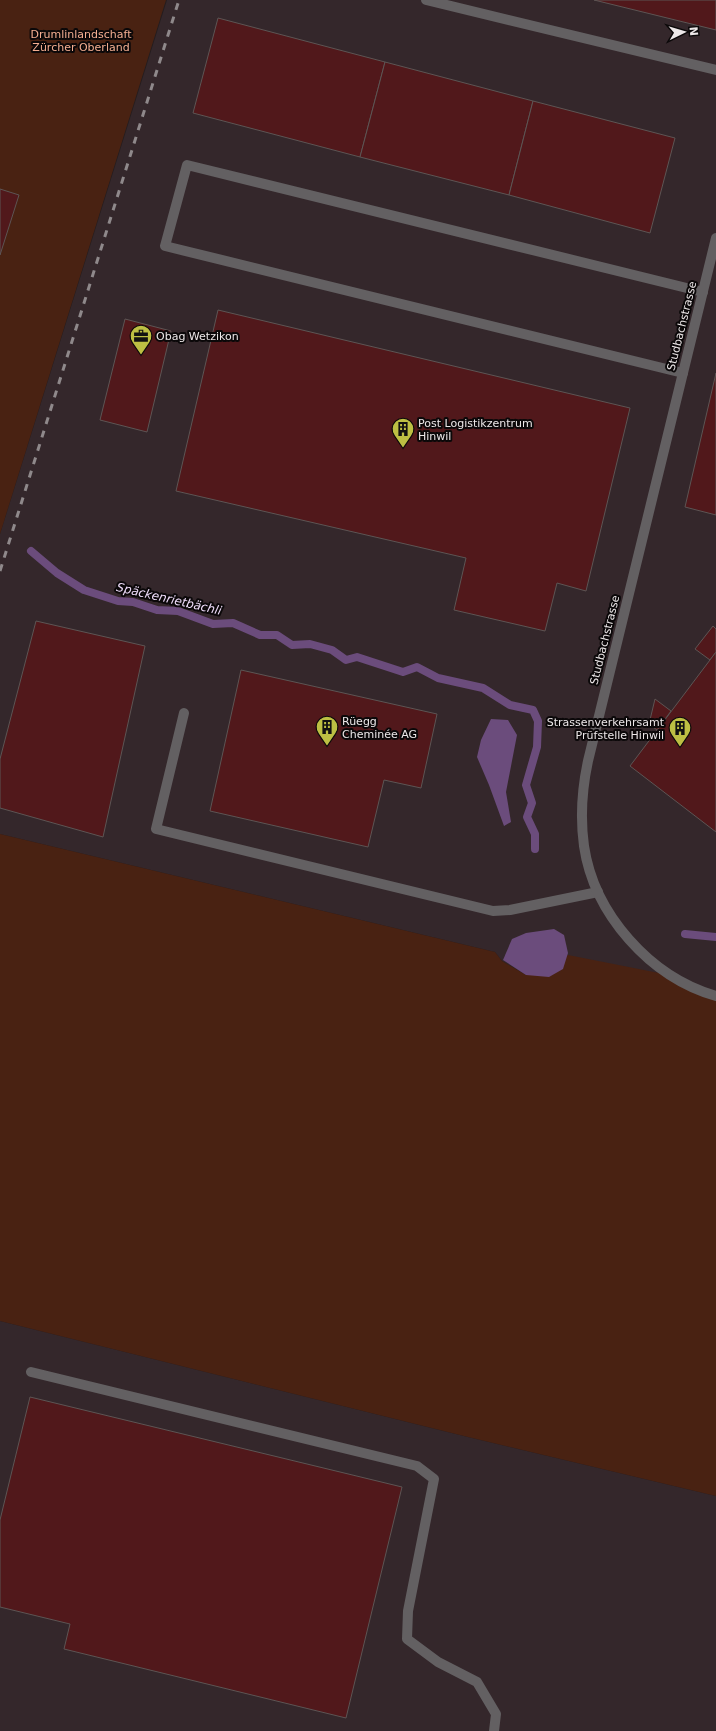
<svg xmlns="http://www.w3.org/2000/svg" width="716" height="1731" viewBox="0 0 716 1731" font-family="'DejaVu Sans',sans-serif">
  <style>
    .built { fill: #34272b }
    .green { fill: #492212 }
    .water { fill: #6b4c7c }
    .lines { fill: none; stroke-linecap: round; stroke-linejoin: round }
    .stream { stroke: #6b4c7c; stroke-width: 8 }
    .building { fill: #51181b; stroke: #5d5554 }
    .service { stroke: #636062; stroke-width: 10 }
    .minor { stroke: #636062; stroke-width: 10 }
    .rail { stroke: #8f898b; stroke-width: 3; stroke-dasharray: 7 7; stroke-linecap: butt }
    .labels { text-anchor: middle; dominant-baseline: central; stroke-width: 4; stroke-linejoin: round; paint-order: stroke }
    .park-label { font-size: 11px; fill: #f4ae91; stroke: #0b0809 }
    .street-label { font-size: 11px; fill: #ece7e8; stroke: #0b0809 }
    .poi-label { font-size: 11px; fill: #ece7e8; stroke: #0b0809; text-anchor: start }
    .water-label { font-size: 12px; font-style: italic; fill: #efdcfa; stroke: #0b0809 }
  </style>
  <rect width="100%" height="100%" fill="#241d1f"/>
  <!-- built -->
  <g class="built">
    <path d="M167,0H716V996L526,975L502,961L495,952L0,834V534Z"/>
    <path d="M0,1321L468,1437L716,1496V1731H0Z"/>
  </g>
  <!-- green -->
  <g class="green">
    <path d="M0,0H166L0,534Z"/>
    <path d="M0,834L495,952L502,961L526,975L568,955L669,975L716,996V1496L468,1437L0,1321Z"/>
  </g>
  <!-- water -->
  <g class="water">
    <path d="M491,719L508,720L517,735L506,792L511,822L504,826L489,785L477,757L481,740Z"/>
    <path d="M554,929L564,935L568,953L563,969L549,977L526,975L503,960L512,939L526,933Z"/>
  </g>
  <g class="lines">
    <!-- stream -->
    <g class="stream">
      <path d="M31,551L57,573L84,590L118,601L133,602L157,610L178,611L213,624L233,623L260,635H277L292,645L310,644L332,650L346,660L357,657L403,672L417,667L438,678L483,688L510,705L533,710L538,721L537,747L526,785L532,803L527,817L535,834V849"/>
      <path d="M685,934L716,937"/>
    </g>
  </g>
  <!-- building -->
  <g class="building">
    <path d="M594,0H716V30Z"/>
    <path d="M218,18L385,62L360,157L193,113Z"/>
    <path d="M385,62L533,101L509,195L360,157Z"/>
    <path d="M533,101L675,138L650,233L509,195Z"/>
    <path d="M0,189L19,195L0,255Z"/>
    <path d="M218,310L630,408L586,591L557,583L545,631L454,610L466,558L176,491Z"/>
    <path d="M125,319L171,331L147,432L100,420Z"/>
    <path d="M716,373V515L685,507Z"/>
    <path d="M36,621L145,646L103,837L0,808V759Z"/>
    <path d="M713,626L716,629V652L710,660L695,649Z"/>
    <path d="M716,652V832L630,766Z"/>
    <path d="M241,670L437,714L421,788L384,780L368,847L210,811Z"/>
    <path d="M655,699L671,711L657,730L649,724Z"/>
    <path d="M30,1397L402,1487L346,1718L64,1649L70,1624L0,1607V1520Z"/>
  </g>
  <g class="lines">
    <!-- service -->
    <g class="service">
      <path d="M426,0L716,70"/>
      <path d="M683,373L165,246L187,165L703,292"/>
      <path d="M184,713L156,829L493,911L510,910L598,892"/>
      <path d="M31,1372L417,1466L434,1479L408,1611L407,1639L438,1662L477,1682L496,1714L494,1731"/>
    </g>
    <!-- minor -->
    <path class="minor" d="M716,238L588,761C582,789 580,817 584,846C594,914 650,977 716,996"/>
    <!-- rail -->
    <path class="rail" d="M0,571L179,0"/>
  </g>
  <!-- icons -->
  <defs>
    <g id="office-pin" transform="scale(1.15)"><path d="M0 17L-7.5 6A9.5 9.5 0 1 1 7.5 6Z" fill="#bdbf43" stroke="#0b0809"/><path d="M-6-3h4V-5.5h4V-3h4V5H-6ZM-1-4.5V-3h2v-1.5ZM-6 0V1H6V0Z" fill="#111"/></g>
    <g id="building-pin" transform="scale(1.15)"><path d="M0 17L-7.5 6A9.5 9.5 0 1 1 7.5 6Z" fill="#bdbf43" stroke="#0b0809"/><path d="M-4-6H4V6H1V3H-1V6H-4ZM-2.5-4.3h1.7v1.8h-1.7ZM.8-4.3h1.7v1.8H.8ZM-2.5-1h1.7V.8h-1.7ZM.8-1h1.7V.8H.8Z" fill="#111"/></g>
  </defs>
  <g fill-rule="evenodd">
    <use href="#office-pin" x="141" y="336"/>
    <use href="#building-pin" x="403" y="429"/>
    <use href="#building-pin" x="327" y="727"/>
    <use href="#building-pin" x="680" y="728"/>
  </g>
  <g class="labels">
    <!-- park labels -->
    <g class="park-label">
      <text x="81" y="34">Drumlinlandschaft<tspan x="81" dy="13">Zürcher Oberland</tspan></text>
    </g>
    <!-- street labels -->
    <g class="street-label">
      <text transform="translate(682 326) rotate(-76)">Studbachstrasse</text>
      <text transform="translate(605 640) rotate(-76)">Studbachstrasse</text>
    </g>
    <!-- poi labels -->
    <g class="poi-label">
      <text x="156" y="336">Obag Wetzikon</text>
      <text x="418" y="423">Post Logistikzentrum<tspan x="418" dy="13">Hinwil</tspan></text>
      <text x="342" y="721">Rüegg<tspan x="342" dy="13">Cheminée AG</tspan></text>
      <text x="664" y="722" text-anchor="end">Strassenverkehrsamt<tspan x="664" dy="13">Prüfstelle Hinwil</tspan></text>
    </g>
    <!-- water labels -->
    <g class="water-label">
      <text transform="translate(169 599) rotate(13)">Späckenrietbächli</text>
    </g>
  </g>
  <!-- north arrow -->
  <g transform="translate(684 32) rotate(85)" stroke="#0b0809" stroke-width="3" paint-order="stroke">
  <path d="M0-3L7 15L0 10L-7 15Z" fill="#ece7e8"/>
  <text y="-6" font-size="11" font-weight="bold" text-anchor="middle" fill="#ece7e8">N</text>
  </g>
</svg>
